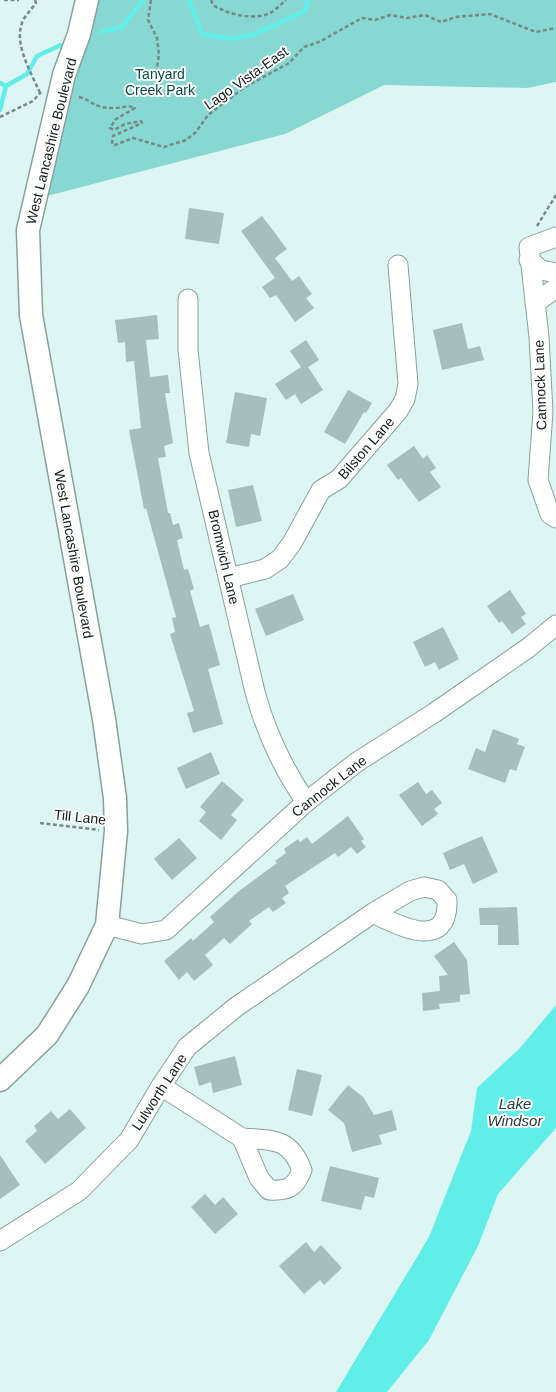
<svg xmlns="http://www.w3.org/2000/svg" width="556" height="1392" viewBox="0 0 556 1392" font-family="Arial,sans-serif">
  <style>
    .green { fill: #87d7d3 }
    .water { fill: #61eee9 }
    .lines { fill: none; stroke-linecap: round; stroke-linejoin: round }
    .stream { stroke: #61eee9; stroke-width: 4.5 }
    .building { fill: #a6bebd }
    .minor-casing { stroke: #89a09f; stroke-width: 21 }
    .major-casing { stroke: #89a09f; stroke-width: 25 }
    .path { stroke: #788988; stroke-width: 2.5; stroke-dasharray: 4 2.5; stroke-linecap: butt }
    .minor { stroke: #fff; stroke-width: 19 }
    .major { stroke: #fff; stroke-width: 22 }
    .labels { text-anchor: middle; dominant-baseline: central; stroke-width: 4; stroke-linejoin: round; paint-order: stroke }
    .park-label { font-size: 14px; fill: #074948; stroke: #fff }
    .street-label { font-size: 14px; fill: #121b1b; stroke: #fff }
    .water-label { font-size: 15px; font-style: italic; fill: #233b3a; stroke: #fff }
  </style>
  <rect width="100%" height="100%" fill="#ddf6f4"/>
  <!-- green -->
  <path class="green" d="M98,0H556V82L527,88L384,85L285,134L43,197Z"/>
  <!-- water -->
  <path class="water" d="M556,1005V1128L498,1194L478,1246L429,1340L387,1392H336L429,1237L471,1131L477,1088L520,1048Z"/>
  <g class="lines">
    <!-- stream -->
    <g class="stream">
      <path d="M189,0L202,34L230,39L253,35L305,11L308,0"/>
      <path d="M101,32L122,27L143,0"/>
      <path d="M0,83L6,86L27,74L37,56L61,45"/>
      <path d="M0,110L6,86"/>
    </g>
  </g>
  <!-- building -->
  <g class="building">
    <path d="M189,208L224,213L219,244L185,239Z"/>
    <path d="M262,216L287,249L275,258L292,281L299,276L312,294L306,298L314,308L295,322L276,295L270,298L262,287L275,278L241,231Z"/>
    <path d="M157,315L159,339L146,340L150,377L168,375L170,393H165L173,443L164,446L166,457L158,458L168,513H170L173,525L179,523L183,538L177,540L184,570L188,569L194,589L190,591L200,627L209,624L220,665L208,669L223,724L193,733L187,713L194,711L170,634L175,632L172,618L176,617L146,508L144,509L129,430L141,428L134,361L126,362L125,342L118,343L115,320Z"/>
    <path d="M462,323L468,349L480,346L484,360L442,370L433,330Z"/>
    <path d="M306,340L319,360L308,367L323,390L301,404L295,394L286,400L275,384L301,367L290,351Z"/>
    <path d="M348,390L372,403L366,413L364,412L345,444L324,432Z"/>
    <path d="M235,392L267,398L260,436L251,434L249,447L226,443Z"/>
    <path d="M414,446L423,459L427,455L436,468L430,472L441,487L419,502L401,478L398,480L387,465Z"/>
    <path d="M253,485L262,521L236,527L228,490Z"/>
    <path d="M510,590L526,614L521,617L526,624L512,634L502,621L499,623L487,606Z"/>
    <path d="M293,594L304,620L266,636L255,609Z"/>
    <path d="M443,627L459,659L439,670L435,662L425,667L413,642Z"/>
    <path d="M493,729L519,739L517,744L525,747L516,771L510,769L505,783L468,769L476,748L485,752Z"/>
    <path d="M211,752L220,774L186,789L177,768Z"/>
    <path d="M222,781L244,800L231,815L237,820L221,840L199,821L206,812L200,807Z"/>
    <path d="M418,782L426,794L432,790L442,803L434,809L438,814L422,826L399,795Z"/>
    <path d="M348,816L364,839L361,841L366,847L357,854L351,847L338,857L335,853L285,886L289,893L282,898L286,903L273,912L269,907L249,921L252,924L230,944L224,938L205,955L213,965L194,981L187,972L179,980L164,961L191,938L193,941L214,922L210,917L239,891L277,863L275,861L286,853L284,849L298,839L300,842L307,837L312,844Z"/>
    <path d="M482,836L498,872L473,884L464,864L450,870L443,853Z"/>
    <path d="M179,838L197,858L172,880L154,859Z"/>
    <path d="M517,907L519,945H498V925H480L479,908Z"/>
    <path d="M454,942L467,960L470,994L460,995V1002L439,1004L440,1009L423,1011L422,993L440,991L439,976L448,975L434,956Z"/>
    <path d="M235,1056L242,1085L213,1093L211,1082L199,1086L194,1067Z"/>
    <path d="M297,1069L322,1075L312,1116L288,1110Z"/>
    <path d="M348,1085L363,1097L374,1115L392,1110L397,1130L379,1135L382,1144L352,1152L344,1123L328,1110Z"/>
    <path d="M70,1109L86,1128L45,1164L25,1141L37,1131L34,1126L51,1111L58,1119Z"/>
    <path d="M0,1155L20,1185L0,1199Z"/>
    <path d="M330,1166L379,1178L374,1198L365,1196L361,1210L321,1201Z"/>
    <path d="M205,1194L215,1205L223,1197L238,1214L215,1234L191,1207Z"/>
    <path d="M306,1242L314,1252L321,1245L342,1268L324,1285L320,1280L304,1294L279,1266Z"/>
  </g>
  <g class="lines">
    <!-- minor casing -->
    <g class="minor-casing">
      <g id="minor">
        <path d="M556,237L529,247L539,337L543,412L538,480L550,514L556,518"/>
        <path d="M529,260L541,270L556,273"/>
        <path d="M188,299V350L199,453L255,692C266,733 282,767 306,802"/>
        <path d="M535,303L556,288"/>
        <path d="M229,578L265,569L280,559L292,543L321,490L339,479L398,411L405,399L408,384L398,265"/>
        <path d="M107,925L142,934L166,930L306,802L357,762L434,713L528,648L556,625"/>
        <path d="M161,1086L242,1138L259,1178L269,1190C288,1191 295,1188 302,1170C290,1138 273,1140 242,1138"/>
        <path d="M0,1241L79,1191L129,1140L161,1086L187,1047L236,1007L373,913L410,891L424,887L438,890L447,900C449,951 400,927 373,913"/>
      </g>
    </g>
    <!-- major casing -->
    <g class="major-casing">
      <path id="major" d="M0,1080L47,1035L78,986L107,925L116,831L115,798L104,719L31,315L28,230L64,75L79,34L87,0"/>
    </g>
    <!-- path -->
    <g class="path">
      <path d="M4,0H19"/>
      <path d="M35,0L36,3C31,10 25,15 22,23C14,45 31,72 40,93"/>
      <path d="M151,0L148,20L157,38L159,55L155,78"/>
      <path d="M211,0L213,5C227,14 254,21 270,13C276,10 281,4 286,0"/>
      <path d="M79,97C92,100 93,108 112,108C120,109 129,104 135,108L116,119L110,128L114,130L125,124L141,121L142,123L113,136L112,144L115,145L133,138L164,147L186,140L196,132L208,115L245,87L289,63L304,47L319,42L362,18L375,20L390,15L407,18L425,15L441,22L456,17L490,14L536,32L556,28"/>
      <path d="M0,117L33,101L41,92"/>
      <path d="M537,226L556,195"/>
      <path d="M40,823L99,830"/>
    </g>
    <!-- minor -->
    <use href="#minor" class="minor"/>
    <!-- major -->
    <use href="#major" class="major"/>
  </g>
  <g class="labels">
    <!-- park labels -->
    <g class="park-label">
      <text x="160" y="74">Tanyard<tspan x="160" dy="16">Creek Park</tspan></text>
    </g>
    <!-- street labels -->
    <g class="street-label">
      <text transform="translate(246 78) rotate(-35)">Lago Vista-East</text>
      <text transform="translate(51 141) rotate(-76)">West Lancashire Boulevard</text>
      <text transform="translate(540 385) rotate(-92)">Cannock Lane</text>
      <text transform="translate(366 448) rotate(-49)">Bilston Lane</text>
      <text transform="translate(74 554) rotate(80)">West Lancashire Boulevard</text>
      <text transform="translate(224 557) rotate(77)">Bromwich Lane</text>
      <text transform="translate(329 786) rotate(-38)">Cannock Lane</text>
      <text transform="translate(80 817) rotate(6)">Till Lane</text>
      <text transform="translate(159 1092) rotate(-57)">Lulworth Lane</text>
    </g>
    <!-- water labels -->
    <g class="water-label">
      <text x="515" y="1103">Lake<tspan x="515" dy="17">Windsor</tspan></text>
    </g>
  </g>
</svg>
